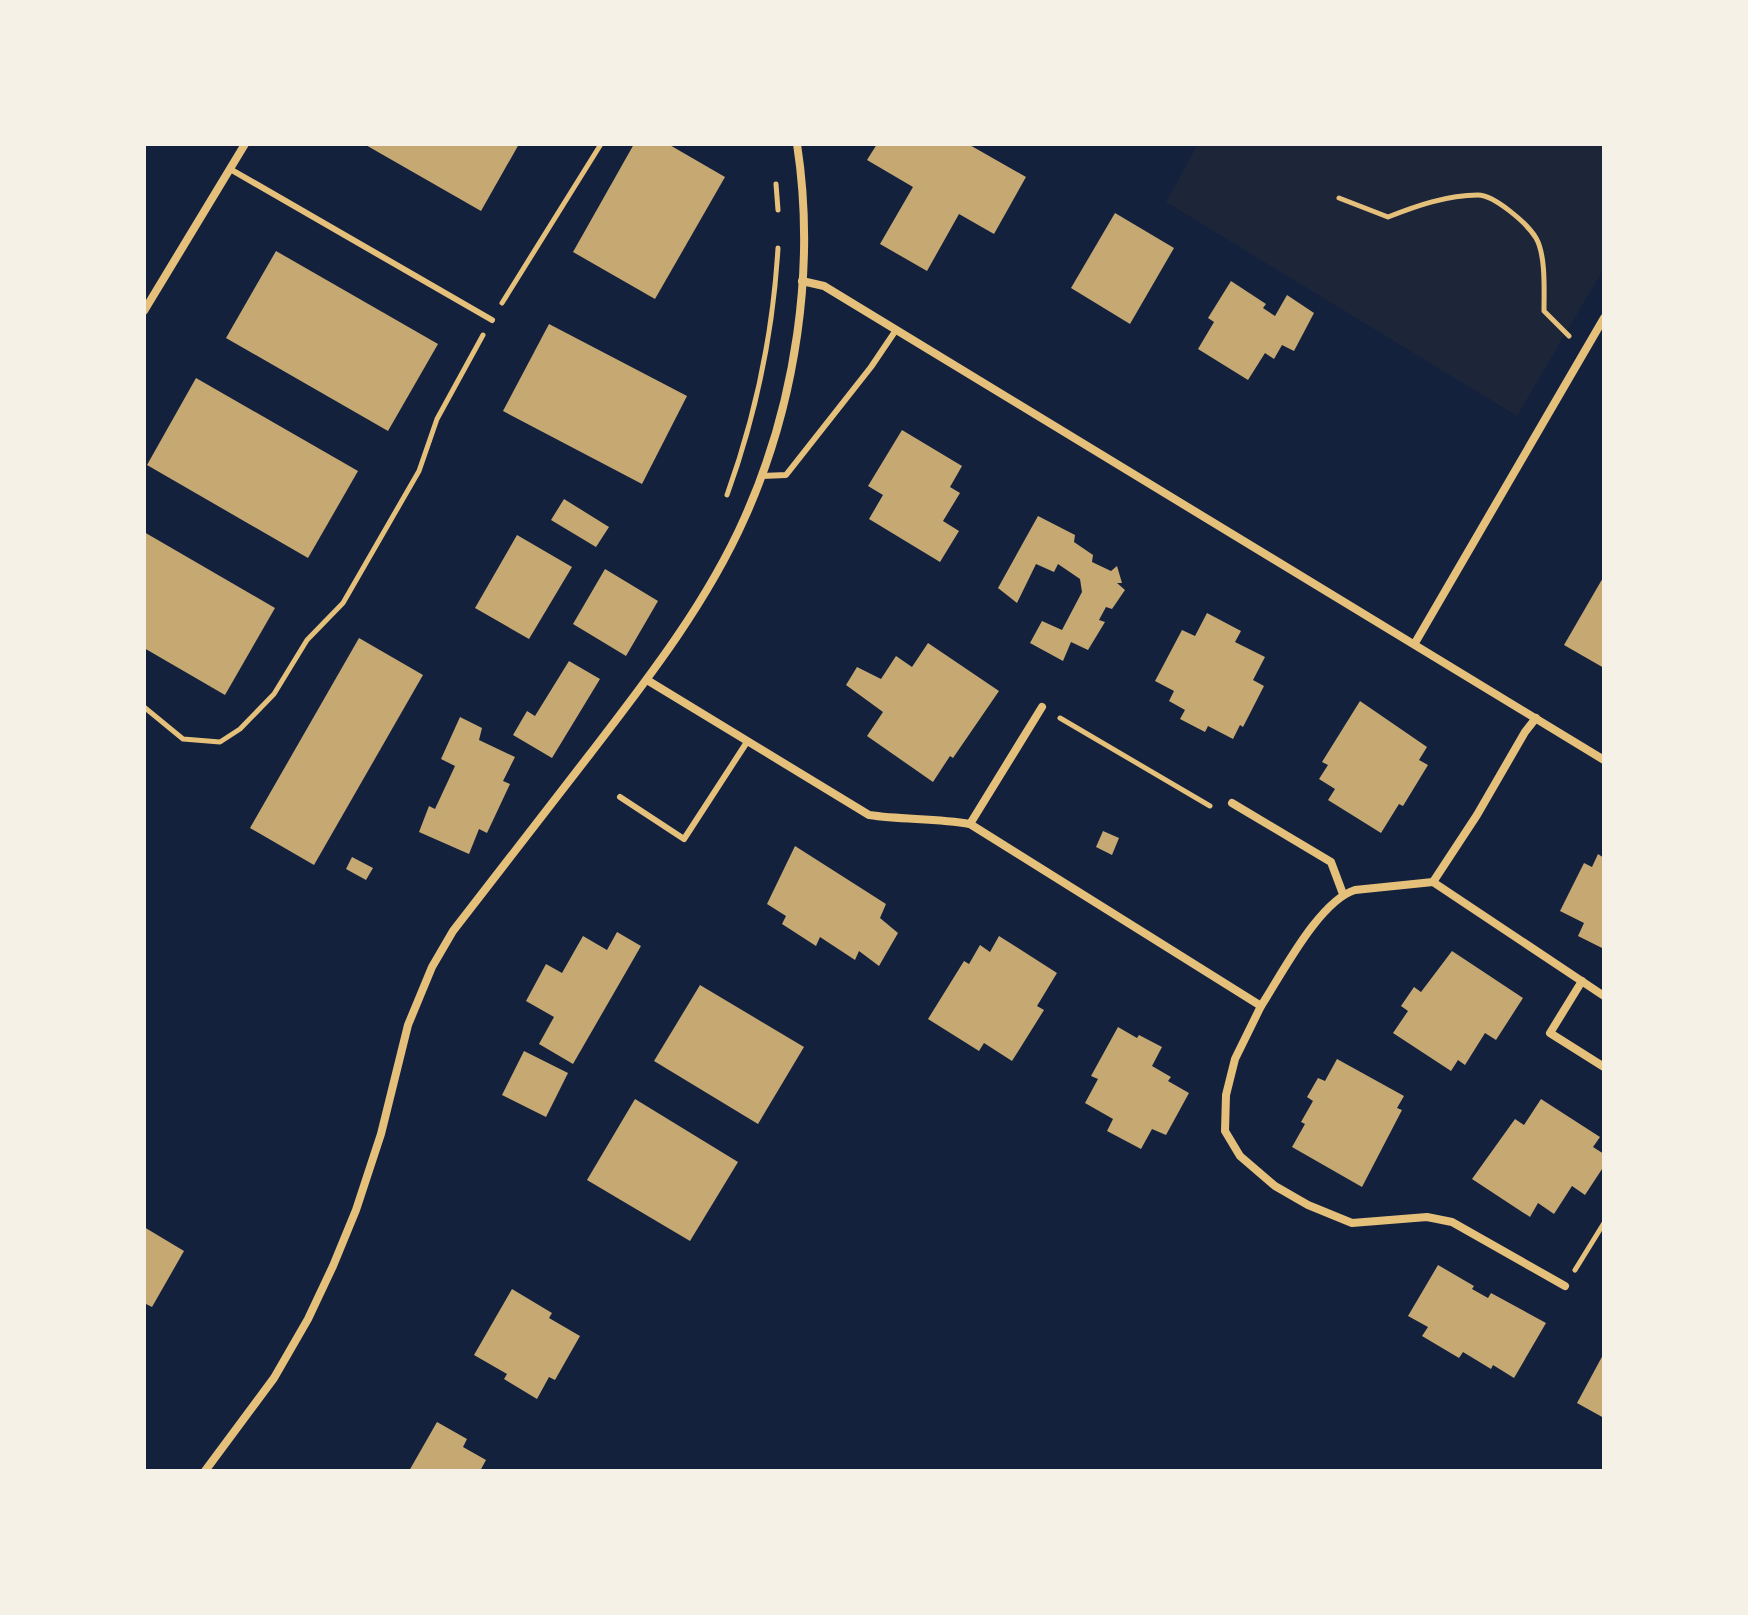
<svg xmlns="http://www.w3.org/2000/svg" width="1748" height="1615" viewBox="0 0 1748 1615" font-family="Quicksand,sans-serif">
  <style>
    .green { fill: #1d2539 }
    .building { fill: #c6a872 }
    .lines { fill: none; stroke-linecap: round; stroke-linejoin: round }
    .path { stroke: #e5c07b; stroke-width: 5 }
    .service { stroke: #e5c07b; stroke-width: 6 }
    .minor { stroke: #e5c07b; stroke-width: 8 }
  </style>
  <rect width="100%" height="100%" fill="#14213d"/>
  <!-- green -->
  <path class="green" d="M1198,144H1604V268L1517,416L1166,202Z"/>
  <!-- building -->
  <g class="building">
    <path d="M364,144H519L481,211Z"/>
    <path d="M634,144H668L725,177L655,299L573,252Z"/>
    <path d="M877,144H968L1026,177L994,234L959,214L927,271L880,244L913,187L867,160Z"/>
    <path d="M1115,213L1174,248L1130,324L1071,288Z"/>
    <path d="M276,251L438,344L388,431L226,338Z"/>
    <path d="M1231,281L1266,304L1263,308L1275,316L1287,295L1314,313L1294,351L1282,345L1274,359L1265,353L1248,380L1198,349L1214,322L1208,318Z"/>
    <path d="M549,324L687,396L642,484L503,411Z"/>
    <path d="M196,378L358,471L308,558L147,465Z"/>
    <path d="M902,430L962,466L950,487L960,493L943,521L959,531L940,562L869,519L883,495L868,486Z"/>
    <path d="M564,499L609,527L596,547L551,520Z"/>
    <path d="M1038,516L1075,535L1074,542L1093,555L1092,562L1111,571L1117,566L1122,583H1117L1125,590L1112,609L1106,607L1099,620L1105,622L1088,650L1071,642L1063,661L1030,643L1042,621L1062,630L1082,592L1080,579L1058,564L1054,572L1036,564L1017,603L998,588Z"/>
    <path d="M144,532L275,608L225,695L144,648Z"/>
    <path d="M517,535L572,567L529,639L475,608Z"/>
    <path d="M605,569L658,601L626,656L573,624Z"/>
    <path d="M1604,576V668L1564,645Z"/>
    <path d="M1207,613L1241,631L1235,642L1265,657L1253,680L1264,686L1243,727L1240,725L1233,739L1208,726L1205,732L1180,719L1185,710L1169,701L1174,691L1155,681L1182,630L1195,636Z"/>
    <path d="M359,638L423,675L314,865L250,828Z"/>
    <path d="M928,643L999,691L953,758L950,756L933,782L867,736L883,712L846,685L857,667L881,679L896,656L912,667Z"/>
    <path d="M569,661L600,679L552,758L513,735L527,711L535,716Z"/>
    <path d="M1360,701L1427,747L1419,760L1428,765L1403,806L1399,804L1381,833L1328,800L1335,789L1319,779L1328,765L1322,762Z"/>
    <path d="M460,717L482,728L479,740L515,757L503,781L510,784L487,833L479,829L469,854L419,832L429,806L435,809L455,766L441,759Z"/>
    <path d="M1103,831L1119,838L1112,855L1096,847Z"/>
    <path d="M795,846L886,904L880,918L898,933L879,966L859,951L855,960L820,937L816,946L782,924L786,916L767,904Z"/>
    <path d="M1598,854L1604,858V949L1578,936L1584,923L1560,911L1584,863L1592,867Z"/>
    <path d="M352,857L373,868L366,880L346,869Z"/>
    <path d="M617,932L641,946L573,1064L539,1044L554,1017L526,1001L546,964L562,973L583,936L607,950Z"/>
    <path d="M999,936L1057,973L1037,1006L1044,1010L1012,1061L984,1043L979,1051L928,1019L964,961L969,964L980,945L990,952Z"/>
    <path d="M1452,951L1523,998L1496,1040L1485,1033L1465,1065L1458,1060L1451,1071L1393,1033L1408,1011L1401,1006L1414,987L1421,992Z"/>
    <path d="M700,985L804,1047L758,1124L654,1061Z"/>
    <path d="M1118,1027L1137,1038L1139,1035L1162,1047L1152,1066L1171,1077L1168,1081L1189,1093L1166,1135L1152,1129L1141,1149L1107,1131L1113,1119L1085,1103L1098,1079L1091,1076Z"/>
    <path d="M524,1051L568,1073L546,1117L502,1095Z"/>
    <path d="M1337,1059L1404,1096L1397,1108L1402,1110L1362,1187L1292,1147L1305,1124L1301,1122L1313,1101L1307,1097L1318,1078L1325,1081Z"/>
    <path d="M635,1099L738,1162L690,1241L587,1180Z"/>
    <path d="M1541,1099L1600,1137L1593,1147L1604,1154V1166L1585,1195L1572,1186L1554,1214L1538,1203L1530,1217L1472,1179L1515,1119L1524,1125Z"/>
    <path d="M144,1227L184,1251L152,1307L144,1303Z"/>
    <path d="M1438,1265L1474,1286L1472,1289L1488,1298L1491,1293L1546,1323L1514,1378L1493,1365L1491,1369L1463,1352L1459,1358L1422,1336L1428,1327L1408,1316Z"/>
    <path d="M512,1289L552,1313L549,1318L580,1336L555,1380L549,1377L537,1399L504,1379L507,1374L474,1355Z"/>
    <path d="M1604,1353V1418L1577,1403Z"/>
    <path d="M437,1422L467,1439L463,1447L486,1460L480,1471H409Z"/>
  </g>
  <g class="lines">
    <!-- path -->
    <g class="path">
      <path d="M776,184L778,210"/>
      <path d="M1339,198L1388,217C1416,206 1447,195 1478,195C1494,195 1527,223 1536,238C1546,255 1544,291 1544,311L1569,336"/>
      <path d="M502,303L601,144"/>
      <path d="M727,495C756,415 773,333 778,248"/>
      <path d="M144,707L183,739L220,742L240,729L274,694L307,640L343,603L419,471L437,419L483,335"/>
      <path d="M1060,718L1210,806"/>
      <path d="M1575,1270L1604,1223"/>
    </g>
    <!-- service -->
    <g class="service">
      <path d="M230,169L492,320"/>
      <path d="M762,476L786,475L871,367L896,330"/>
      <path d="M620,797L684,839L747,742"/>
    </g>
    <!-- minor -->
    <g class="minor">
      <path d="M802,281L824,286L1604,760"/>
      <path d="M144,311L245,144"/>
      <path d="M1415,643L1604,318"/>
      <path d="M647,680L869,815C903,820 936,818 970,824L1261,1006C1282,974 1319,901 1355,890L1433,882L1477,815L1525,732L1536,718"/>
      <path d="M1232,803L1331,862L1343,894"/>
      <path d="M970,824L1042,707"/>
      <path d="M1433,882L1604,996"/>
      <path d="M1582,981L1550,1033L1604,1067"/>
      <path d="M1261,1006L1235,1059L1226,1095L1225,1131L1240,1156L1275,1186L1308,1205L1352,1223L1427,1217L1452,1222L1565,1286"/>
      <path d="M205,1471L274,1378L308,1319L333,1266L356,1210L381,1134L408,1025L432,967L453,931C498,872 544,813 590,754C647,680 707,603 745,517C796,403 816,267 797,144"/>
    </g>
  </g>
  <!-- border -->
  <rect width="1748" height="1615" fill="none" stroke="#f6f1e7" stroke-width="292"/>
</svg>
